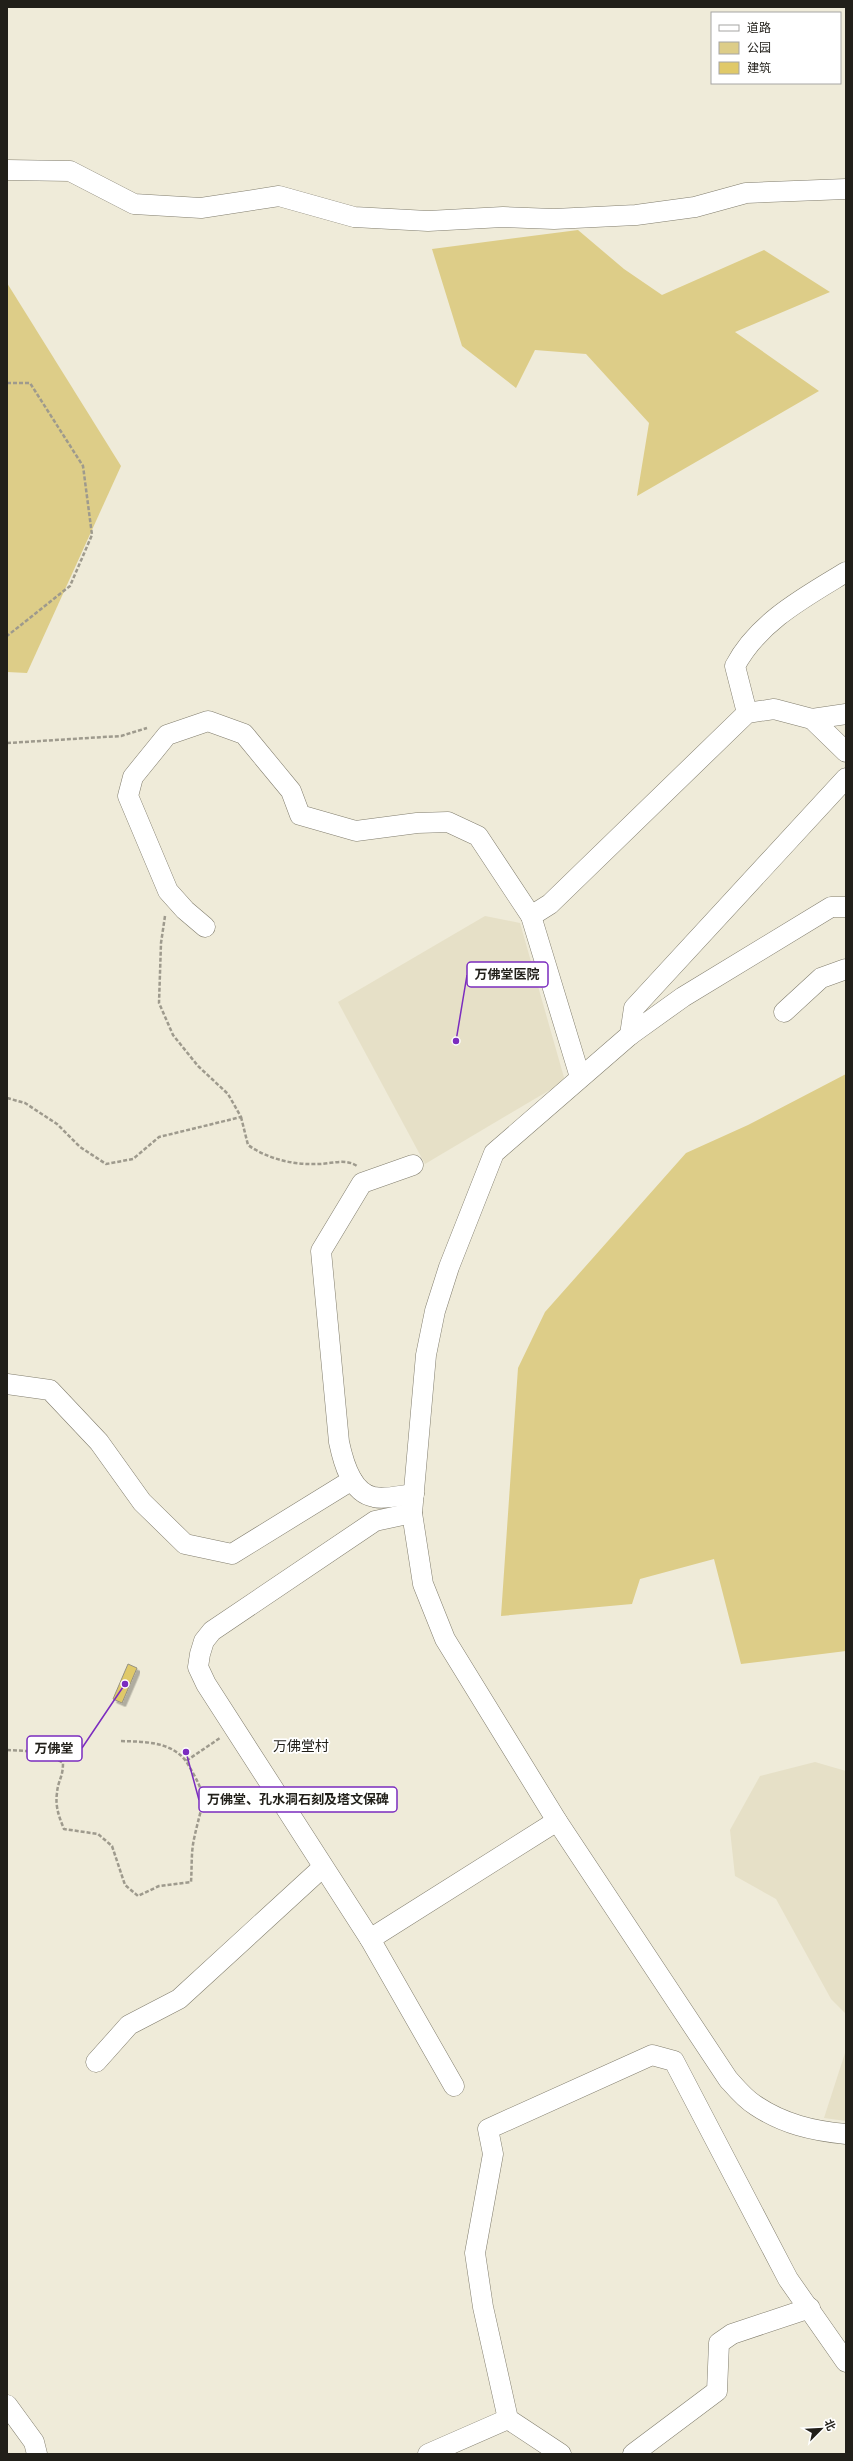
<svg xmlns="http://www.w3.org/2000/svg" width="853" height="2461" viewBox="0 0 853 2461" font-family="Roboto,'Noto Sans SC',sans-serif">
  <style>
    .built { fill: #e6e0c7 }
    .green { fill: #ddcd88 }
    .building { fill: #e0c969; stroke: #969282; filter: url(#shadow) }
    .lines { fill: none; stroke-linecap: round; stroke-linejoin: round }
    .minor-casing { stroke: #817d6d; stroke-width: 21 }
    .path { stroke: #9e9a8d; stroke-width: 2.5; stroke-dasharray: 4 2; stroke-linecap: butt }
    .minor { stroke: #fff; stroke-width: 20 }
    .labels { text-anchor: middle; dominant-baseline: central; stroke-width: 3.5; stroke-linejoin: round; paint-order: stroke }
    .quarter-label { font-size: 14px; fill: #211f19; stroke: #fff }
    .leader { fill: none; stroke: #7b2cbf; stroke-width: 1.5 }
    .callout-dot { fill: #7b2cbf; stroke: #fff; stroke-width: 1.5 }
    .callout { fill: #fff; stroke: #7b2cbf; stroke-width: 1.5 }
    .callout-label { font-size: 13px; text-anchor: middle; font-weight: bold; fill: #211f19 }
  </style>
  <defs>
    <filter id="shadow"><feDropShadow dx="3.5" dy="3.5" stdDeviation="0" flood-color="#0004"/></filter>
  </defs>
  <rect width="100%" height="100%" fill="#efebd9"/>
  <!-- built -->
  <g class="built">
    <path d="M485,916L520,923L565,1081L425,1164L338,1002Z"/>
    <path d="M815,1762L846,1771V2014L831,1999L776,1899L735,1876L730,1830L760,1776Z"/>
    <path d="M846,2050V2121L824,2118Z"/>
  </g>
  <!-- green -->
  <g class="green">
    <path d="M578,230L624,269L662,295L764,250L830,292L735,332L819,391L637,496L649,423L586,354L535,350L516,388L462,346L432,249Z"/>
    <path d="M7,283L121,466L27,673L7,672Z"/>
    <path d="M846,1074V1651L741,1664L714,1559L640,1579L632,1604L501,1616L518,1368L545,1312L686,1153L748,1125Z"/>
  </g>
  <!-- building -->
  <path class="building" d="M128,1664L137,1668L122,1703L113,1699Z"/>
  <g class="lines">
    <!-- minor casing -->
    <g class="minor-casing">
      <g id="minor">
        <path d="M7,170L70,171L134,204L201,208L279,196L354,217L428,221L503,217L554,219L636,215L695,207L746,193L846,189"/>
        <path d="M747,713L735,666C758,622 805,597 846,572"/>
        <path d="M812,719L846,714"/>
        <path d="M846,778L634,1008L630,1035L494,1153L449,1267L435,1311L426,1355L412,1513L423,1584L445,1639L557,1821L728,2079C736,2088 745,2099 755,2105C783,2124 813,2131 846,2134"/>
        <path d="M531,916L550,904L747,713L774,709L812,719L846,752"/>
        <path d="M205,927L185,910L168,891L128,796L133,777L167,735L208,721L244,734L291,791L300,815L356,831L417,823L448,822L478,836L531,916L580,1077"/>
        <path d="M784,1012L821,978L846,969"/>
        <path d="M630,1035L683,997L831,907H846"/>
        <path d="M413,1165L362,1183L321,1251L339,1442C343,1461 351,1493 374,1497C385,1500 402,1495 414,1494"/>
        <path d="M7,1384L50,1390L99,1442L142,1502L185,1544L232,1554L352,1480"/>
        <path d="M412,1513L375,1521L212,1631L204,1641L200,1654L198,1667L206,1684L370,1939L454,2086"/>
        <path d="M370,1939L557,1821"/>
        <path d="M96,2062L129,2025L179,1999L323,1867"/>
        <path d="M7,2405L34,2442L37,2454"/>
        <path d="M428,2454L508,2419"/>
        <path d="M561,2454L508,2419L483,2307L475,2253L493,2154L488,2129L652,2055L674,2061L788,2279L846,2362"/>
        <path d="M633,2454L717,2391L719,2343L732,2334L810,2308"/>
      </g>
    </g>
    <!-- path -->
    <g class="path">
      <path d="M7,383H30L83,466L92,535L70,586L7,636"/>
      <path d="M7,743L121,736L147,728"/>
      <path d="M7,1098L25,1103L57,1124L80,1147L106,1164L133,1159L159,1137L241,1117L228,1094L198,1066L173,1035L159,1003L161,943L165,916"/>
      <path d="M241,1117L248,1145C268,1159 293,1165 318,1164C331,1164 345,1158 357,1166"/>
      <path d="M121,1741C145,1742 170,1741 186,1761"/>
      <path d="M7,1750L46,1752L63,1763C63,1778 58,1780 57,1793C55,1806 59,1817 64,1829L98,1834L112,1846L125,1885L138,1896L159,1886L191,1882C192,1868 191,1852 194,1839C203,1796 210,1801 186,1761L220,1738"/>
    </g>
    <!-- minor -->
    <use href="#minor" class="minor"/>
  </g>
  <g class="labels">
    <!-- quarter labels -->
    <g class="quarter-label">
      <text x="301" y="1746">万佛堂村</text>
    </g>
  </g>
  <!-- callouts -->
  <path class="leader" d="M456 1041L467 975M125 1684L82 1748M186 1752L199 1800"/>
  <g class="callout-dot">
    <circle cx="456" cy="1041" r="4"/>
    <circle cx="125" cy="1684" r="4"/>
    <circle cx="186" cy="1752" r="4"/>
  </g>
  <g class="callout">
    <rect x="467" y="962" width="81" height="25" rx="4"/>
    <rect x="27" y="1736" width="55" height="25" rx="4"/>
    <rect x="199" y="1787" width="198" height="25" rx="4"/>
  </g>
  <g class="callout-label">
    <text x="507" y="979">万佛堂医院</text>
    <text x="54" y="1753">万佛堂</text>
    <text x="298" y="1804">万佛堂、孔水洞石刻及塔文保碑</text>
  </g>
  <!-- border -->
  <rect width="853" height="2461" fill="none" stroke="#211f19" stroke-width="16"/>
  <!-- legend -->
  <rect x="711" y="12" width="130" height="72" fill="#ffffff" stroke="#a6a5a3"/>
  <rect x="719" y="25" width="20" height="6" fill="#ffffff" stroke="#a6a5a3"/>
  <text x="747" y="32" font-size="12" fill="#211f19">道路</text>
  <rect x="719" y="42" width="20" height="12" fill="#ddcd88" stroke="#a6a5a3"/>
  <text x="747" y="52" font-size="12" fill="#211f19">公园</text>
  <rect x="719" y="62" width="20" height="12" fill="#e0c969" stroke="#a6a5a3"/>
  <text x="747" y="72" font-size="12" fill="#211f19">建筑</text>
  <!-- north arrow -->
  <g transform="translate(821 2429) rotate(66)" stroke="#ffffff" stroke-width="3" paint-order="stroke">
  <path d="M0-3L7 15L0 10L-7 15Z" fill="#211f19"/>
  <text y="-6" font-size="11" font-weight="bold" text-anchor="middle" fill="#211f19">北</text>
  </g>
</svg>
